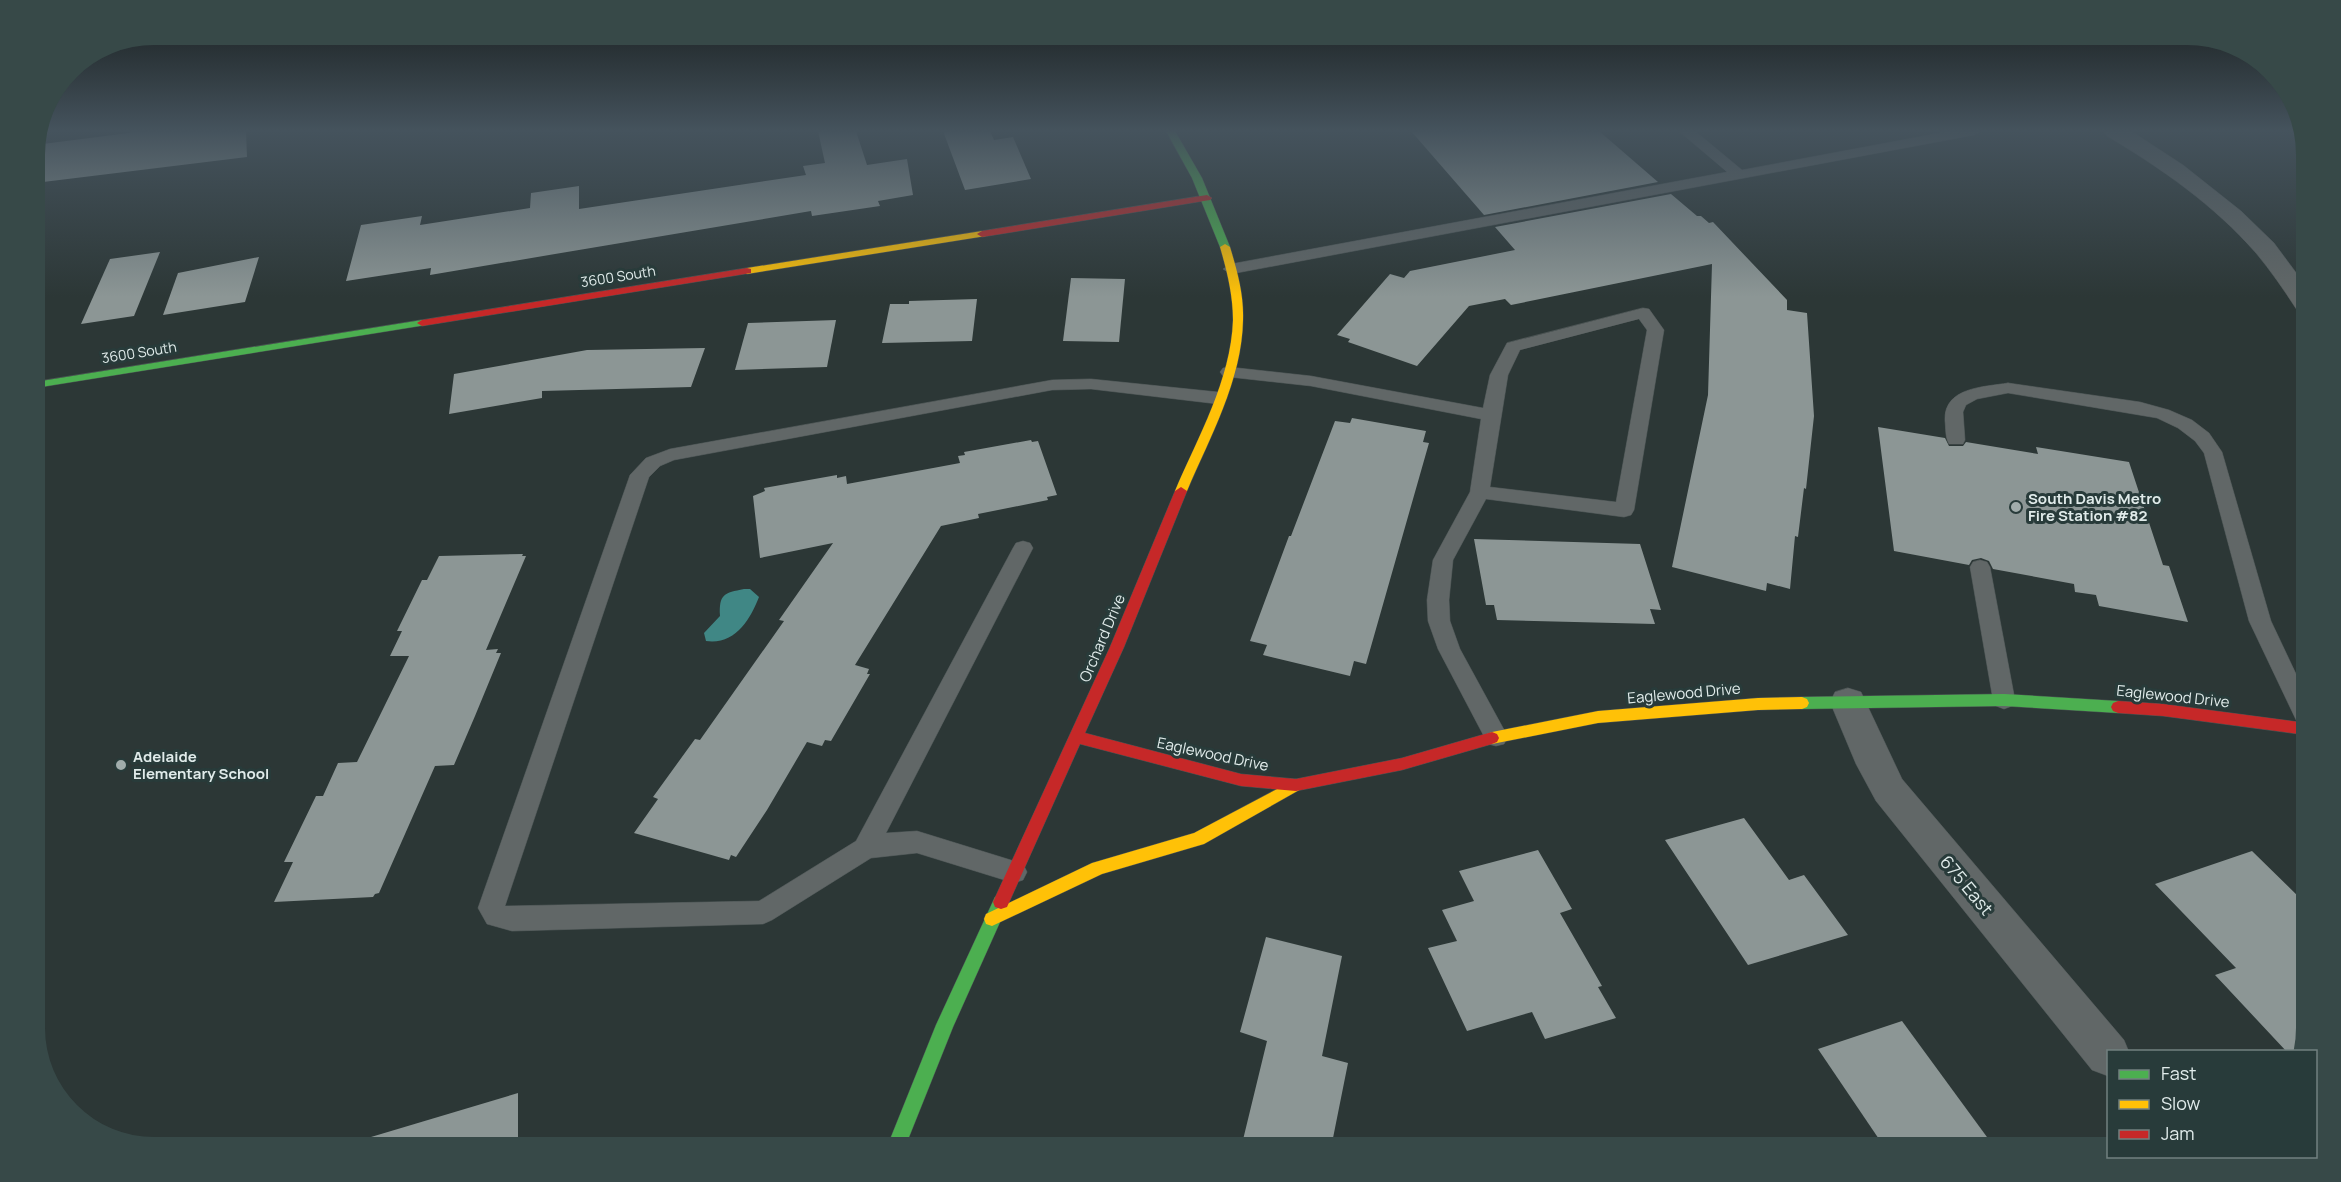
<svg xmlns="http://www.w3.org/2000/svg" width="2341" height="1182" viewBox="0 0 2341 1182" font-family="Manrope,sans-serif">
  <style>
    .water { fill: #408785 }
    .building { fill: #8c9695 }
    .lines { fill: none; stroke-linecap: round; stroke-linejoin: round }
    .lane-casing { stroke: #4a5353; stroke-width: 1 }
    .street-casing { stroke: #4a5353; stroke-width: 1 }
    .fast-casing { stroke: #4a5353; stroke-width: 1 }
    .slow-casing { stroke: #4a5353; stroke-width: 1 }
    .jam-casing { stroke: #4a5353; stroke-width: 1 }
    .lane { fill: #616767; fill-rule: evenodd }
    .street { fill: #616767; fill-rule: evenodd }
    .fast { fill: #4caf50; fill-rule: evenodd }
    .slow { fill: #ffc107; fill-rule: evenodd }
    .jam { fill: #c62828; fill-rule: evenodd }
    .poi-dot { fill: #a1acab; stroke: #283b3a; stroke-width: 2 }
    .labels { text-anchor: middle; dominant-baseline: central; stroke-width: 6; stroke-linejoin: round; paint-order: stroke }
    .far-street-label { font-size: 14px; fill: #e0ebea; stroke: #283b3a }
    .poi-label { font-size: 15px; font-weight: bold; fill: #e0ebea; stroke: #283b3a; text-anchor: start }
    .street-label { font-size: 15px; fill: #e0ebea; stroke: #283b3a }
    .near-street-label { font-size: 18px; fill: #e0ebea; stroke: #283b3a }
  </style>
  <rect width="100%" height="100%" fill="#2c3736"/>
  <!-- water -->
  <path class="water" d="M744,589H750L759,597C750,620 735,645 706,641L704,633L720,616C719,594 724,593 744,589Z"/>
  <!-- building -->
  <g class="building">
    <path d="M144,131H246L247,157L35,183V145Z"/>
    <path d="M818,131H856L867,165L907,159L913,195L878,201L880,206L812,216L811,211L430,275L431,268L346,281L361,225L422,216L420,225L530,208L531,193L579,186V209L806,175L803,166L825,163Z"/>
    <path d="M943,131H990L994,140L1013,137L1031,179L965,190Z"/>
    <path d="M1411,131H1599L1658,182L1484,215Z"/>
    <path d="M1671,194L1697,216H1701L1709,223L1713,222L1787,300V310L1807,313L1814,416L1806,489L1804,488L1798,537L1795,536L1790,589L1767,583L1766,591L1672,567L1708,395L1712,264L1511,305L1505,299L1469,306L1417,366L1348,342L1350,339L1337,335L1390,274L1404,278L1410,271L1515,250L1495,227Z"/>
    <path d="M160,252L134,316L81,324L110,259Z"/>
    <path d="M259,257L245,302L163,315L178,273Z"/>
    <path d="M1071,278L1125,279L1119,342L1063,341Z"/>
    <path d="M977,299L972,341L882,343L890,304H909V301Z"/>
    <path d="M836,320L827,367L735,370L748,323Z"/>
    <path d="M705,348L691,387L542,391V398L449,414L454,374L587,350Z"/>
    <path d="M1352,418L1426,431L1423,442L1429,443L1366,664L1354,661L1350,676L1263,655L1267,645L1250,641L1289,536H1291L1335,421L1350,423Z"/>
    <path d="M1878,427L1945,438L1949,446H1963L1966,442L2038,454L2036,447L2129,462L2163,565L2169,566L2188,622L2099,606L2096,595L2075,592L2074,584L1993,569L1989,561L1981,558L1972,560L1969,565L1894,551Z"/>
    <path d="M1031,440L1032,442L1038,441L1057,495L1047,497L1048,500L978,514L979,518L941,526L855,665L869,669L867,674H870L831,741L825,740L822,746L807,742L767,810L736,857L731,855L729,860L634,833L658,799L653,797L695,739L700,740L784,621L779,620L833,543L760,558L753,496L765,491L764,488L837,475V478L846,476L847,484L960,463L958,456L965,455L964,452Z"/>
    <path d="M1474,539L1640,544L1661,610L1650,609L1655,624L1497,620L1494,605H1486Z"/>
    <path d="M523,554L522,556H526L486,650L498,649L496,653H501L475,716L454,765L435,766L379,893L375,894L373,897L274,902L293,862H284L316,796H323L338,763L357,762L409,656H390L402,631H397L422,580H427L439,556Z"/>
    <path d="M1744,818L1789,880L1804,875L1848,935L1748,965L1665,840Z"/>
    <path d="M1538,850L1572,909L1560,913L1602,986L1598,987L1616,1018L1545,1039L1532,1012L1467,1031L1428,948L1457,941L1442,910L1474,901L1459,871Z"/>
    <path d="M2252,851L2306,904L2307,1028L2301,1052H2287L2215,975L2236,968L2155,884Z"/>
    <path d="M1266,937L1342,956L1322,1056L1348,1063L1331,1148H1241L1267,1041L1240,1032Z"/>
    <path d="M1902,1021L1995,1148H1885L1818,1049Z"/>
    <path d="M518,1093V1148H373L371,1137Z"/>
  </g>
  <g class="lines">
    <!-- lane casing -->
    <g class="lane-casing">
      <g id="lane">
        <path d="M1679,131H1695L1742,170L1950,131H1981L1974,135L1231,274L1223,269L1231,264L1727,172Z"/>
        <path d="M1643,308L1649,309L1664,330L1634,510L1631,515L1624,517L1486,499L1453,560L1449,600L1450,621L1460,649L1508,737L1504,744L1496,746L1488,744L1438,649L1428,621L1427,600L1433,560L1470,492L1481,419L1311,386L1229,377L1223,376L1220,372L1223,368L1229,367L1311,376L1483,408L1490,375L1507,343ZM1639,319L1647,330L1616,502L1490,487L1508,375L1520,350Z"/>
        <path d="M1091,379L1218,392L1224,394L1227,398L1224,402L1218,404L1091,389L1052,390L674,460L660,466L649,477L505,906L759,901L856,841L1013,548L1016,543L1023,541L1030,543L1033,548L886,833L917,831L1014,861L1023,864L1027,872L1023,880L1014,883L917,853L871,858L772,920L763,924L512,931L487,924L478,908L630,475L646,458L670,449L1052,380Z"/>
        <path d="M2008,383L2140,402L2169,410L2192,420L2209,433L2222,452L2271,621L2306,695V727L2298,724L2249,621L2204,453L2195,441L2178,428L2157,418L2008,393L1977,399L1966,405L1963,412L1965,440L1963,444H1949C1945,437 1946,429 1945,421C1943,387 1984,387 2008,383Z"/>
        <path d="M1980,560L1987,562L1990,567L2015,700L2012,706L2004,709L1996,706L1993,700L1970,567L1973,562Z"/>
      </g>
    </g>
    <!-- street casing -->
    <g class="street-casing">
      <g id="street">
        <path d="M2104,131H2131L2183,165L2241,211L2274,243L2306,286V312L2297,310C2284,290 2271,271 2256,253C2214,205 2161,168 2107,136Z"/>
        <path d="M1848,688L1861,692L1902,779L2124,1040L2129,1052H2108V1076L2092,1070L1876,801L1856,764L1830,702L1835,692Z"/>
      </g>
    </g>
    <!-- fast casing -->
    <g class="fast-casing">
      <g id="fast">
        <path d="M1166,131H1175L1202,178L1230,247L1229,249L1225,250L1220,247L1192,178Z"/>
        <path d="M422,320L427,323L426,325L35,388V382Z"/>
        <path d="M2004,694L2118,701L2123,703L2125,707L2123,711L2118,713L2004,706L1802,709L1797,707L1795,703L1797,699L1802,697Z"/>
        <path d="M1001,895L1007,897L1009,902L953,1027L905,1147H887L936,1025L995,897Z"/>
      </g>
    </g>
    <!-- slow casing -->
    <g class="slow-casing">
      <g id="slow">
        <path d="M982,231L987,234L986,236L747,274L742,271L747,268Z"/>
        <path d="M1225,244L1230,247C1237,270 1244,295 1243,320C1242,380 1210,437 1187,491L1181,495L1175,491C1198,437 1231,380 1233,320C1233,295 1227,271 1220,247Z"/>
        <path d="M1802,697L1807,699L1809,703L1807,707L1802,709L1758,710L1598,723L1492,744L1487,742L1485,738L1487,734L1492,732L1598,711L1758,698Z"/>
        <path d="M1296,779L1301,781L1304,785L1301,789L1204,844L1102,874L992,926L986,924L984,919L986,914L1092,863L1194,833Z"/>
      </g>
    </g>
    <!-- jam casing -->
    <g class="jam-casing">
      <g id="jam">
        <path d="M1207,195L1212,198L1210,200L982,237L977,234L982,231Z"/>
        <path d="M747,268L751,269V273L422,326L417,323L422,320Z"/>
        <path d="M1181,487L1187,491L1124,647L1085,733L1241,774L1296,779L1402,758L1492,732L1497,734L1499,738L1497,742L1492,744L1402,770L1296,791L1241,786L1080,744L1007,907L1001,909L995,907L993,902L1110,647L1175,491Z"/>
        <path d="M2118,701L2163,704L2306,723V735L2163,716L2118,713L2113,711L2111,707L2113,703Z"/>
      </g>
    </g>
    <!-- lane -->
    <use href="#lane" class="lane"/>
    <!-- street -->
    <use href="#street" class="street"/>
    <!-- fast -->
    <use href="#fast" class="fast"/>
    <!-- slow -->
    <use href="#slow" class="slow"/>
    <!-- jam -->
    <use href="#jam" class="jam"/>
  </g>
  <!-- sky -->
  <linearGradient id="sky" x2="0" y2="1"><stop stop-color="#181e1e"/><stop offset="0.44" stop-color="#45535d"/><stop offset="1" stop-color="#45535d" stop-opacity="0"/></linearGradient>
  <rect width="2341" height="297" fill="url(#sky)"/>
  <!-- markers -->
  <g class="poi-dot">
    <circle cx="2016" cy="507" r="6"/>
    <circle cx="121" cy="765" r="6"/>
  </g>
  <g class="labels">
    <!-- far-street labels -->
    <g class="far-street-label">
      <text transform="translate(618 276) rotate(-9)">3600 South</text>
      <text transform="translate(139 352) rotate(-9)">3600 South</text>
    </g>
    <!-- poi labels -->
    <g class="poi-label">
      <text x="2028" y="498">South Davis Metro<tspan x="2028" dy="17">Fire Station #82</tspan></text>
      <text x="133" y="756">Adelaide<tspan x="133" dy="17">Elementary School</tspan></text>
    </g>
    <!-- street labels -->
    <g class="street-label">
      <text transform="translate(1102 638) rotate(-67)">Orchard Drive</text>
      <text transform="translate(1684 693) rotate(-5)">Eaglewood Drive</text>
      <text transform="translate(2173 696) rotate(6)">Eaglewood Drive</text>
      <text transform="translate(1213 754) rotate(12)">Eaglewood Drive</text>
    </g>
    <!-- near-street labels -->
    <g class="near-street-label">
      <text transform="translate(1967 885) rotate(50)">675 East</text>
    </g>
  </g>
  <!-- crop -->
  <path d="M0 0H2341V1182H0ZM154 45H2187A109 109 0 0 1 2296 154V1028A109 109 0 0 1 2187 1137H154A109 109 0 0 1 45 1028V154A109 109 0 0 1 154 45Z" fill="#374948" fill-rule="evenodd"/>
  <!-- legend -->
  <rect x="2107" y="1050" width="210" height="108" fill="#283b3a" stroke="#728180" stroke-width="1.5"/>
  <rect x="2119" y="1070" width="30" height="9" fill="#4caf50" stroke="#728180" stroke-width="1.5"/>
  <text x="2161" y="1080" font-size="18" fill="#e0ebea">Fast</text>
  <rect x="2119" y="1100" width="30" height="9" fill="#ffc107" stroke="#728180" stroke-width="1.5"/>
  <text x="2161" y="1110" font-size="18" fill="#e0ebea">Slow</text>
  <rect x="2119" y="1130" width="30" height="9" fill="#c62828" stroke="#728180" stroke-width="1.5"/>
  <text x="2161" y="1140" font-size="18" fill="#e0ebea">Jam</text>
</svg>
